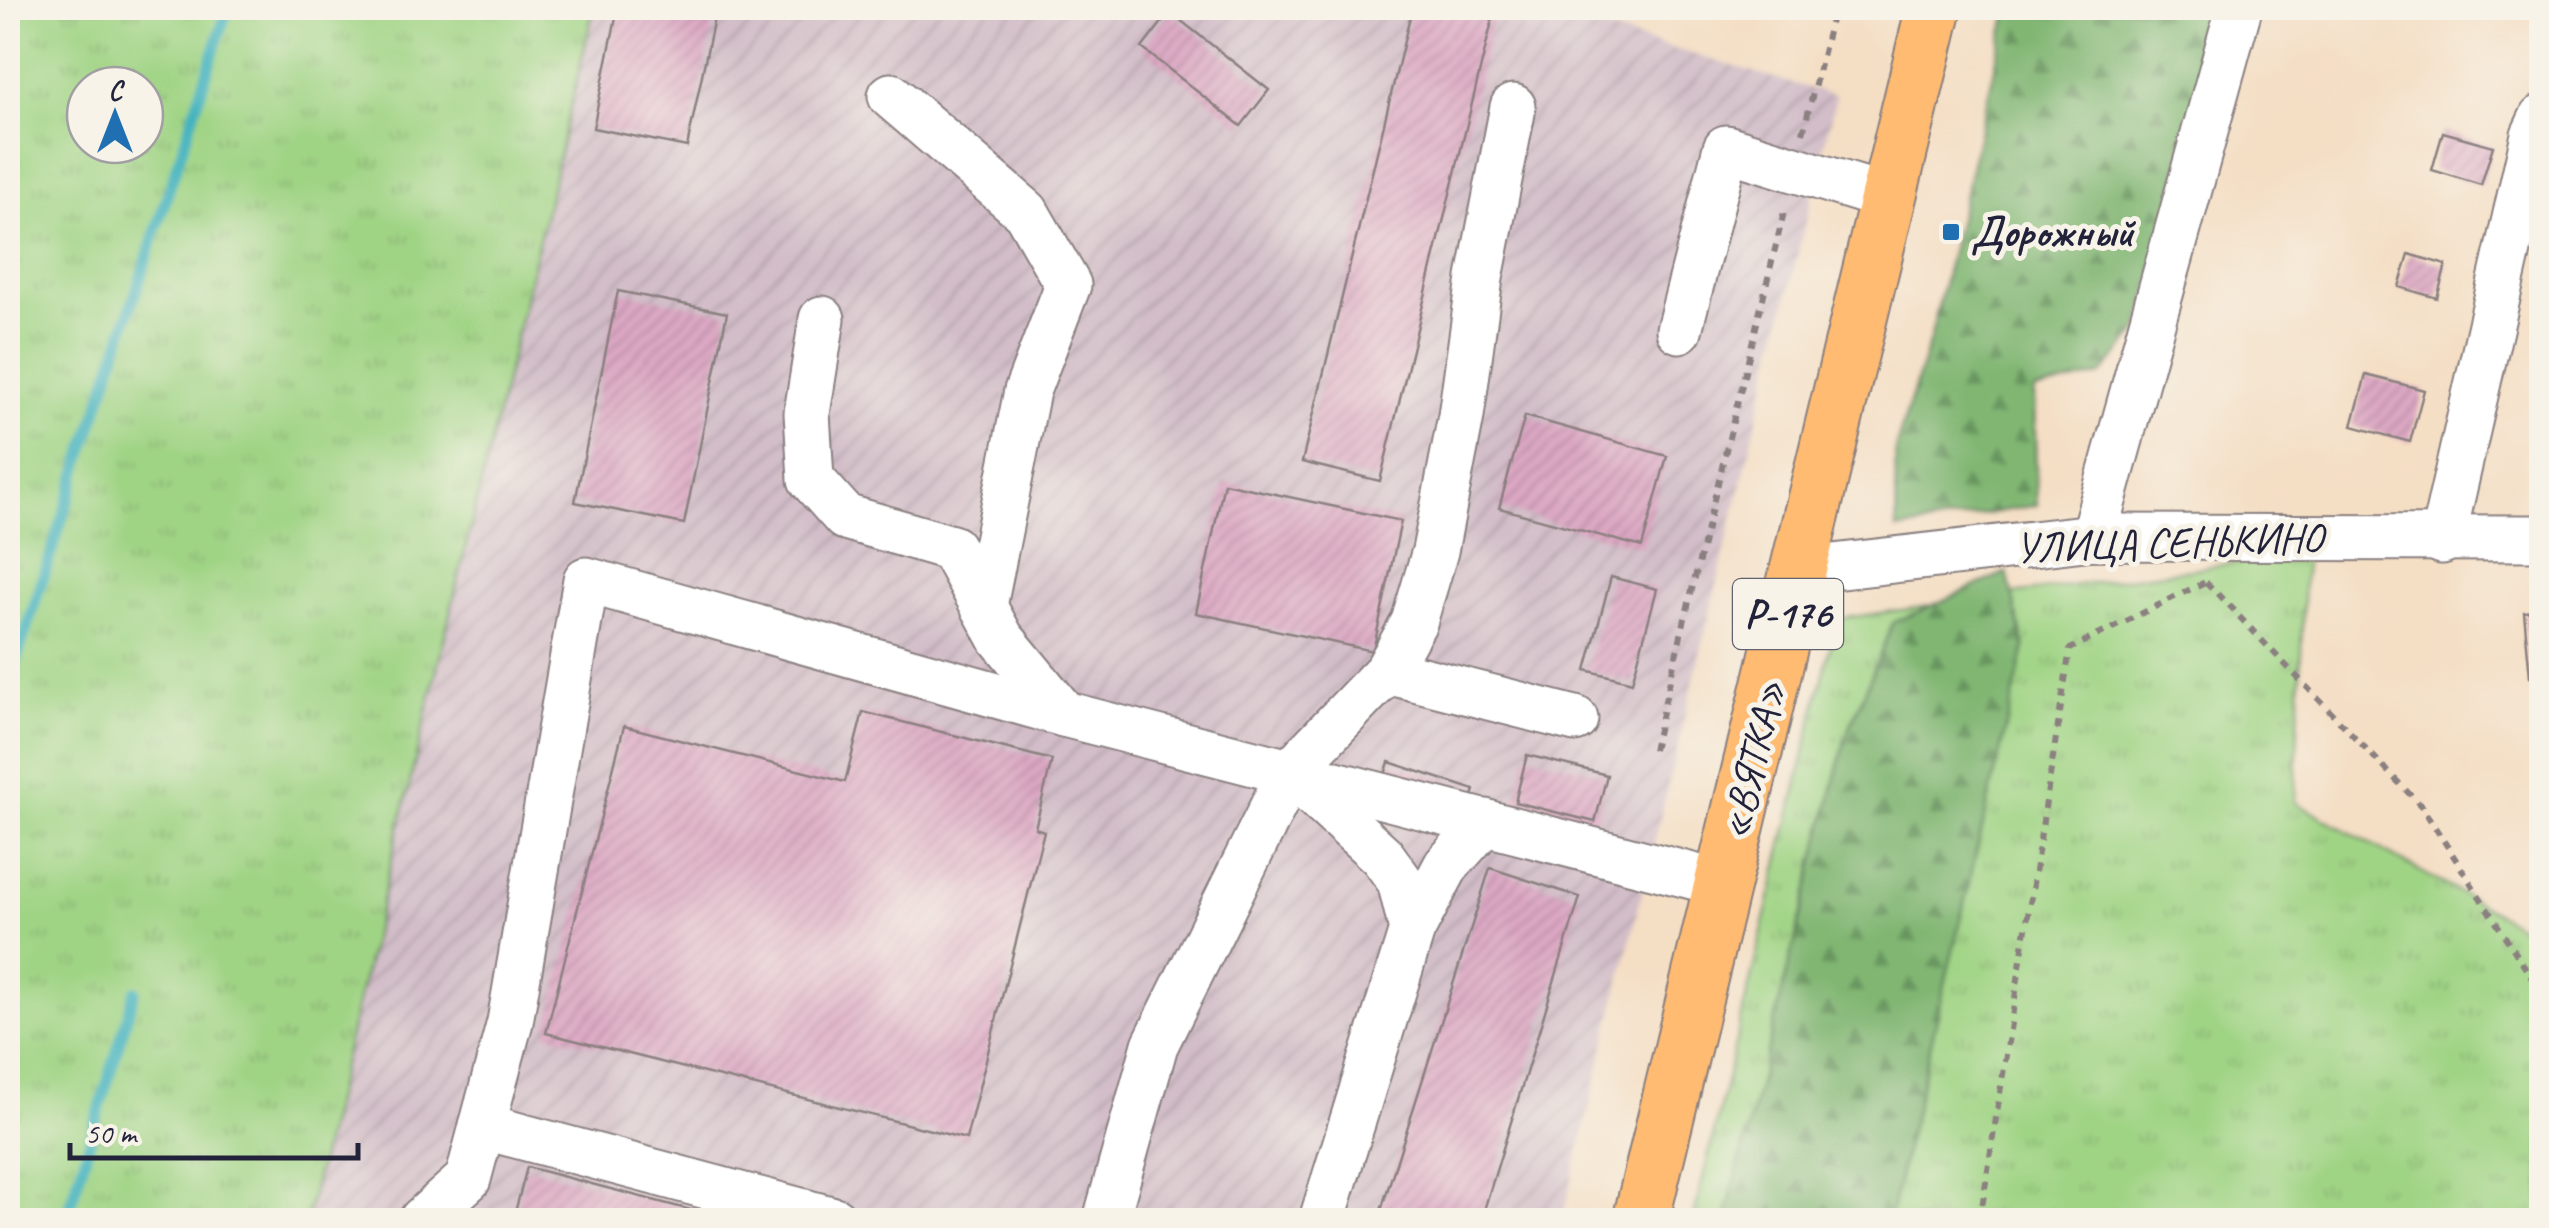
<svg xmlns="http://www.w3.org/2000/svg" width="2549" height="1228" viewBox="0 0 2549 1228" font-family="Caveat,sans-serif">
  <style>
    .industrial { fill: url(#industrial-furrows) }
    .grass { fill: url(#grass-tufts); stroke: #617b60; stroke-width: 2.5; fill-rule: evenodd }
    .forest { fill: url(#forest-firs); stroke: #516c56; stroke-width: 2.5 }
    .lines { fill: none; stroke-linecap: round; stroke-linejoin: round }
    .stream { stroke: #45b4bf; stroke-width: 11 }
    .building { fill: url(#building-hatch) }
    .minor-casing { stroke: #8b8080; stroke-width: 49 }
    .major-casing { stroke: #8b8080; stroke-width: 59 }
    .path { stroke: #8b8080; stroke-width: 6; stroke-dasharray: 8 8; stroke-linecap: butt }
    .minor { stroke: #fff; stroke-width: 45 }
    .major { stroke: #ffbb71; stroke-width: 55 }
    .poi-dot { fill: #1f6fb2; stroke: #f7f3e8; stroke-width: 4 }
    .labels { text-anchor: middle; dominant-baseline: central; stroke-width: 10; stroke-linejoin: round; paint-order: stroke }
    .shield { fill: #f7f3e8; stroke: #62616f; stroke-width: 2.5 }
    .shield-label { font-size: 40px; font-weight: bold; fill: #22223b }
    .poi-label { font-size: 42px; font-weight: bold; fill: #22223b; stroke: #f7f3e8; text-anchor: start }
    .street-label { font-size: 42px; fill: #22223b; stroke: #f7f3e8 }
  </style>
  <defs>
    <pattern id="industrial-furrows" width="10" height="10" patternUnits="userSpaceOnUse" patternTransform="scale(2.5)"><rect width="10" height="10" fill="#d2bdc8"/><path d="M-1 1l2-2M0 10L10 0M9 11l2-2" fill="none" stroke="#b4a2ad"/></pattern>
    <pattern id="grass-tufts" width="24" height="20" patternUnits="userSpaceOnUse" patternTransform="scale(2.5)"><rect width="24" height="20" fill="#a0d485"/><path d="M3 7l-1-3M5 7V3M7 7l1-3M15 17l-1-3M17 17v-4M19 17l1-3" fill="none" stroke="#8ab674"/></pattern>
    <pattern id="forest-firs" width="22" height="20" patternUnits="userSpaceOnUse" patternTransform="scale(2.5)"><rect width="22" height="20" fill="#80b672"/><path d="M5 1l3.5 6h-7zM16 11l3.5 6h-7z" fill="#68945f"/></pattern>
    <pattern id="building-hatch" width="6" height="6" patternUnits="userSpaceOnUse" patternTransform="scale(2.5)"><rect width="6" height="6" fill="#dca7c3"/><path d="M-1 1l2-2M0 6l6-6M5 7l2-2" fill="none" stroke="#bc8fa8"/></pattern>
  </defs>
  <rect width="100%" height="100%" fill="#f7f3e8"/>
  <filter id="ink" filterUnits="userSpaceOnUse"><feTurbulence type="fractalNoise" baseFrequency=".01" numOctaves="2"/><feDisplacementMap in="SourceGraphic" scale="20" xChannelSelector="R" yChannelSelector="G"/><feConvolveMatrix kernelMatrix="1 2 1 2 8 2 1 2 1" color-interpolation-filters="sRGB"/></filter>
  <filter id="wash" filterUnits="userSpaceOnUse"><feTurbulence type="fractalNoise" baseFrequency=".0048" numOctaves="4" result="noise"/><feDisplacementMap in="SourceGraphic" scale="40" xChannelSelector="R" yChannelSelector="G"/><feGaussianBlur stdDeviation="2.25" result="paint"/><feColorMatrix in="noise" values="0 0 0 0 0 0 0 0 0 0 0 0 0 0 0 0 0 1.4 0 .05"/><feComposite in="paint" operator="in"/></filter>
  <g filter="url(#wash)">
    <rect width="100%" height="100%" fill="#f4dec4"/>
    <!-- industrial -->
    <path class="industrial" d="M594,8H1533L1836,96L1562,1220H306Z"/>
    <!-- grass -->
    <g class="grass">
      <path d="M8,8H594L306,1220H8ZM85,85H145V145H85Z"/>
      <path d="M2305,553L2295,802L2541,938V1220H1693L1837,619Z"/>
    </g>
    <!-- forest -->
    <g class="forest">
      <path d="M2009,8H2219L2139,330L2101,375L2034,391L2037,505L1897,530L1895,449L1930,340Z"/>
      <path d="M2007,572L2025,647L1889,1220H1725L1846,737L1893,623Z"/>
    </g>
    <g class="lines">
      <!-- stream -->
      <g class="stream">
        <path d="M8,686L228,8"/>
        <path d="M66,1220L135,991"/>
      </g>
    </g>
    <g id="blocks">
      <!-- building -->
      <g class="building">
        <path d="M618,8H716L687,147L593,128Z"/>
        <path d="M1412,8H1469L1494,13L1380,481L1302,462Z"/>
        <path d="M1170,12L1269,90L1241,126L1142,48Z"/>
        <path d="M2443,132L2493,146L2481,185L2432,170Z"/>
        <path d="M2409,254L2446,265L2437,298L2399,287Z"/>
        <path d="M618,291L727,313L684,524L575,502Z"/>
        <path d="M2366,375L2424,390L2410,442L2352,426Z"/>
        <path d="M1525,416L1667,456L1642,547L1499,508Z"/>
        <path d="M1224,483L1401,521L1373,651L1196,613Z"/>
        <path d="M1611,577L1657,589L1632,682L1586,670Z"/>
        <path d="M2542,610V676L2530,677L2524,612Z"/>
        <path d="M863,712L1052,760L1035,828L1044,831L966,1139L546,1033L624,726L845,782Z"/>
        <path d="M1527,755L1607,775L1595,822L1515,802Z"/>
        <path d="M1389,762L1475,790L1458,841L1372,813Z"/>
        <path d="M1490,868L1580,897L1481,1220H1378Z"/>
        <path d="M527,1167L725,1219V1220H513Z"/>
      </g>
    </g>
  </g>
  <g filter="url(#ink)">
    <use href="#blocks" fill-opacity="0" stroke="#8b8080" stroke-width="2.5"/>
    <g class="lines">
      <!-- minor casing -->
      <g class="minor-casing">
        <g id="minor">
          <path d="M891,96L1026,212L1068,285L1027,391L984,606"/>
          <path d="M822,319L807,413L811,479L845,517L952,548L1001,638L1064,714"/>
          <path d="M1679,330L1726,148L1888,198"/>
          <path d="M2093,537L2239,8"/>
          <path d="M2442,541L2534,135L2542,118"/>
          <path d="M1798,571L2093,537L2542,538"/>
          <path d="M1387,671L1575,719"/>
          <path d="M1295,777L1382,856L1400,881L1412,930"/>
          <path d="M482,1126L834,1220"/>
          <path d="M422,1220L468,1179L510,1022L586,580L1064,714L1723,884"/>
          <path d="M1106,1220L1155,1045L1290,772L1387,671L1414,622L1435,551L1461,416L1480,278L1513,107"/>
          <path d="M1322,1220L1412,930L1446,866L1485,822"/>
        </g>
      </g>
      <!-- major casing -->
      <g class="major-casing">
        <path id="major" d="M1641,1220L1934,8"/>
      </g>
      <!-- path -->
      <g class="path">
        <path d="M1803,133L1834,8"/>
        <path d="M2206,582L2422,807L2542,994"/>
        <path d="M1653,750L1785,208"/>
        <path d="M1980,1220L2070,649L2207,581"/>
      </g>
      <!-- minor -->
      <use href="#minor" class="minor"/>
      <!-- major -->
      <use href="#major" class="major"/>
    </g>
  </g>
  <!-- markers -->
  <rect class="poi-dot" x="1941" y="222" width="20" height="20" rx="5"/>
  <g class="labels">
    <!-- shield labels -->
    <rect class="shield" x="1733" y="579" width="110" height="70" rx="8"/>
    <g class="shield-label">
      <text x="1788" y="614">Р-176</text>
    </g>
    <!-- poi labels -->
    <g class="poi-label">
      <text x="1971" y="232">Дорожный</text>
    </g>
    <!-- street labels -->
    <g class="street-label">
      <text transform="translate(2169 543) rotate(-2)">УЛИЦА СЕНЬКИНО</text>
      <text transform="translate(1753 760) rotate(-76)">«ВЯТКА»</text>
    </g>
  </g>
  <!-- margin -->
  <rect width="2549" height="1228" fill="none" stroke="#f7f3e8" stroke-width="40"/>
  <!-- north arrow -->
  <g transform="translate(115 115)"><circle r="48" fill="#f7f3e8" stroke="#a29fa3" stroke-width="2.5"/>
  <path d="M0-8L18 38L0 25L-18 38Z" fill="#1f6fb2"/>
  <text y="-15" font-size="28" font-weight="bold" text-anchor="middle" fill="#22223b">С</text>
  </g>
  <!-- scale -->
  <path d="M70 1143v15h288v-15" fill="none" stroke="#22223b" stroke-width="5"/>
  <text x="85" y="1143" font-size="30" fill="#22223b" stroke="#f7f3e8" stroke-width="8" paint-order="stroke">50 m</text>
</svg>
